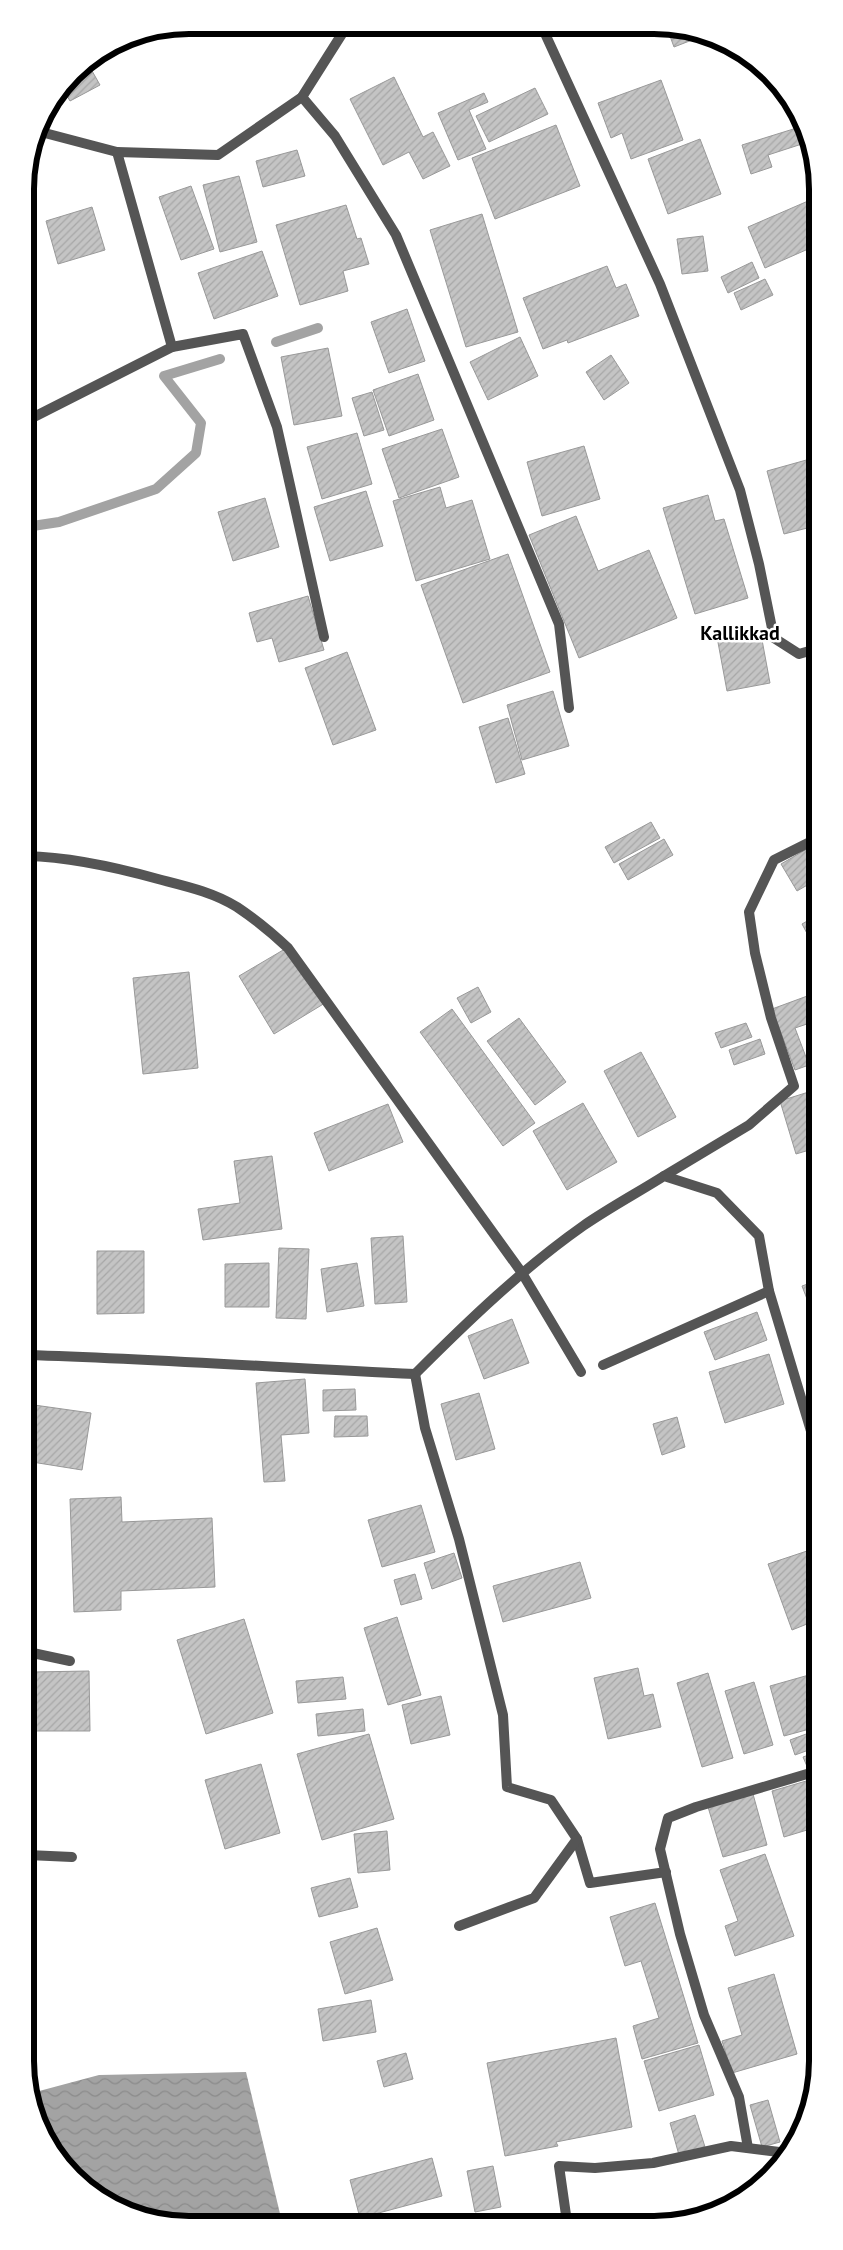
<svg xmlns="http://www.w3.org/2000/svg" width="843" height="2250" viewBox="0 0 843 2250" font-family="'PT Sans',sans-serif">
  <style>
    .water { fill: url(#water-waves) }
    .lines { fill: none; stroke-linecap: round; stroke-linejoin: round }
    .stream { stroke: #a3a3a3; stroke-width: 10 }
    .building { fill: url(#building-hatch); stroke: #999 }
    .minor { stroke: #555; stroke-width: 10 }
    .labels { text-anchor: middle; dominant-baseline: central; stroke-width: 5; stroke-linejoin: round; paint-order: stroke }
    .district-label { font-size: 20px; font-weight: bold; fill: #000; stroke: #fff }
    .rim { fill: none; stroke: #000; stroke-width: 6 }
  </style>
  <defs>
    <pattern id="water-waves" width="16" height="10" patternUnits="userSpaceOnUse" patternTransform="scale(1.25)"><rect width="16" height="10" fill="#a3a3a3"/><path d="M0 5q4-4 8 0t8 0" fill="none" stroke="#8b8b8b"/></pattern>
    <pattern id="building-hatch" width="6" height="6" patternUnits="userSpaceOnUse" patternTransform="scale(1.25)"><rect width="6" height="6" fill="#c4c4c4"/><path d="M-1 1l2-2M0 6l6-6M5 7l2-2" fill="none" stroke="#a7a7a7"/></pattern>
  </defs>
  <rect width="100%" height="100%" fill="#fff"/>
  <!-- water -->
  <path class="water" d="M246,2072L282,2222H157L116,2208L73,2177L47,2143L28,2094L99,2075Z"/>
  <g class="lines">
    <!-- stream -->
    <g class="stream">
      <path d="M276,342L318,328"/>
      <path d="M26,527L59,522L156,489L196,453L201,423L164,376L220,359"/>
    </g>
  </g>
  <!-- building -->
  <g class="building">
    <path d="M667,28H686L705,35L674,47Z"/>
    <path d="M87,62L100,85L70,101L63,89L81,66Z"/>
    <path d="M394,77L423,137L433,132L450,166L423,179L409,152L383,165L350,99Z"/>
    <path d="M661,80L683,140L631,159L622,133L611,138L598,103Z"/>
    <path d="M535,88L548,114L489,142L476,116Z"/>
    <path d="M484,93L488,102L469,110L486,149L458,160L438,113Z"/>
    <path d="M556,125L580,186L495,219L472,158Z"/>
    <path d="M803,126L808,142L768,155L772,167L751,174L742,145Z"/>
    <path d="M700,139L721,194L668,214L648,159Z"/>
    <path d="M297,150L305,176L263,187L256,161Z"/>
    <path d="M239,176L257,242L220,252L203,185Z"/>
    <path d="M191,186L214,249L181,260L159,197Z"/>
    <path d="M815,198V246L765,268L748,227Z"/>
    <path d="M346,205L357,239L361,238L369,264L343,271L348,291L300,305L276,225Z"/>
    <path d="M92,207L105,250L58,264L46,221Z"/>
    <path d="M482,214L518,332L466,347L430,230Z"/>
    <path d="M703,236L708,271L682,274L677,239Z"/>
    <path d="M262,251L278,296L214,319L198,273Z"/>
    <path d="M752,262L759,278L728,293L721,277Z"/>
    <path d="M607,266L616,288L626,284L639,316L568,343L567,340L543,349L523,298Z"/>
    <path d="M765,279L773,295L741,310L734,293Z"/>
    <path d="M407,309L425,361L389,373L371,322Z"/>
    <path d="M520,337L538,376L488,400L470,362Z"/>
    <path d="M328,348L342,416L294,425L281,357Z"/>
    <path d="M611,355L629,383L604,400L586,372Z"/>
    <path d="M418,374L434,420L389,436L373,390Z"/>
    <path d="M372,392L384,430L364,436L352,398Z"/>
    <path d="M442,429L459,477L399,498L382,449Z"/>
    <path d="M357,433L372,484L322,499L307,447Z"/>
    <path d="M584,446L600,499L542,516L527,462Z"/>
    <path d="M810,459L815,478V526L784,534L767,471Z"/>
    <path d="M440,487L446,508L472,500L490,559L416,581L393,501Z"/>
    <path d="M366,491L383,546L330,561L314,507Z"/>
    <path d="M708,495L715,521L724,519L748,598L695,614L663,508Z"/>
    <path d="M265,498L279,547L233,561L218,512Z"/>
    <path d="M576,516L598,571L649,550L677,618L579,658L529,535Z"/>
    <path d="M508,554L550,672L463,703L421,585Z"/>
    <path d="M308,596L324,650L279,662L272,638L257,642L249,613Z"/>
    <path d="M760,629L770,683L727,691L717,637Z"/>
    <path d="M347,652L376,730L333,745L305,668Z"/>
    <path d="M553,691L569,746L522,760L507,705Z"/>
    <path d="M508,718L525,774L496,783L479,727Z"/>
    <path d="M651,822L660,838L614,863L605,847Z"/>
    <path d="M664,839L673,855L628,880L619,864Z"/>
    <path d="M812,846L816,852V880L797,891L781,864Z"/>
    <path d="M816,916V935L810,939L802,924Z"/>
    <path d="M290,946L325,1003L274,1034L239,976Z"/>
    <path d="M189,972L198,1068L143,1074L133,978Z"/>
    <path d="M478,987L491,1012L471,1023L457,998Z"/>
    <path d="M810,995L816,1011V1021L795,1028L809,1065L795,1070L772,1009Z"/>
    <path d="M452,1009L535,1123L503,1146L420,1032Z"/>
    <path d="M519,1018L566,1082L535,1105L487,1041Z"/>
    <path d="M746,1023L752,1037L721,1048L715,1033Z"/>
    <path d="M760,1039L765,1054L734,1065L729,1050Z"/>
    <path d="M641,1052L676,1117L638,1137L604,1071Z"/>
    <path d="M815,1090L816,1148L796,1154L780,1101Z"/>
    <path d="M583,1103L617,1162L567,1190L533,1131Z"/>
    <path d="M388,1104L403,1142L329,1171L314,1133Z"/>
    <path d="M272,1156L282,1229L203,1240L198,1209L240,1203L234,1161Z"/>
    <path d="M403,1236L407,1302L375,1304L371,1238Z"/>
    <path d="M279,1248L309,1249L306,1319L276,1318Z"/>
    <path d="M97,1251H144V1313L97,1314Z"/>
    <path d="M269,1263V1307H225V1264Z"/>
    <path d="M357,1263L364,1306L327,1312L321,1269Z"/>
    <path d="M816,1281L817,1325L802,1286Z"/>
    <path d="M757,1312L767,1340L715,1360L704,1332Z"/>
    <path d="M512,1319L529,1363L484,1379L468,1336Z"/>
    <path d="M769,1354L784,1404L725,1423L709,1372Z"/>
    <path d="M305,1379L309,1433L281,1435L285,1481L264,1482L256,1383Z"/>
    <path d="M355,1389L356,1410L323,1411V1390Z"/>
    <path d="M479,1393L495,1449L456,1460L441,1404Z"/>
    <path d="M27,1404L91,1413L82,1470L32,1462L27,1487Z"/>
    <path d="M335,1416H367L368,1436L334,1437Z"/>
    <path d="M677,1417L685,1447L662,1455L653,1424Z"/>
    <path d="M121,1497L122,1522L212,1518L215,1587L121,1591V1610L74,1612L70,1499Z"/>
    <path d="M421,1505L435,1552L382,1567L368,1520Z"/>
    <path d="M28,1518L35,1592L27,1593V1519Z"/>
    <path d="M813,1549L817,1559V1620L792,1630L768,1564Z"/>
    <path d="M454,1553L462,1578L432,1589L424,1563Z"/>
    <path d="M580,1562L591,1598L503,1622L493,1586Z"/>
    <path d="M415,1574L422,1599L401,1605L394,1580Z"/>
    <path d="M397,1617L421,1695L388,1705L364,1628Z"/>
    <path d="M244,1619L273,1713L206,1734L177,1640Z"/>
    <path d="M638,1668L644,1696L653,1694L661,1727L608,1739L594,1678Z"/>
    <path d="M89,1671L90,1731H32V1672Z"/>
    <path d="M708,1673L733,1758L702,1767L677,1683Z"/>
    <path d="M816,1673L817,1727L784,1736L770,1686Z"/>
    <path d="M343,1677L346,1699L298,1703L296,1681Z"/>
    <path d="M754,1682L773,1745L744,1754L725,1691Z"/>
    <path d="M441,1696L450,1735L411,1744L402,1705Z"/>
    <path d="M363,1709L365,1731L318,1736L316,1714Z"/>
    <path d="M817,1730V1747L795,1755L790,1740Z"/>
    <path d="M369,1734L394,1819L322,1840L297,1754Z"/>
    <path d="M817,1752V1768L809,1771L803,1757Z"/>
    <path d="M261,1764L280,1833L225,1849L205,1780Z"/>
    <path d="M813,1779L817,1794V1827L784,1837L772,1791Z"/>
    <path d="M753,1794L767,1845L723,1857L708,1807Z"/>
    <path d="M387,1831L390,1870L358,1873L354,1834Z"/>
    <path d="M765,1854L794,1936L735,1956L725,1926L738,1921L720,1870Z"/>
    <path d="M350,1878L358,1907L319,1917L311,1888Z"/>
    <path d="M655,1903L698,2043L642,2059L633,2026L659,2018L641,1961L625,1966L610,1917Z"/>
    <path d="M377,1928L393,1980L345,1994L330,1942Z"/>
    <path d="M809,1957H817L818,1971H809Z"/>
    <path d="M774,1974L797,2054L732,2073L722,2041L742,2035L728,1988Z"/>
    <path d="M371,2000L376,2032L323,2041L318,2009Z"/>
    <path d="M616,2038L632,2127L556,2142L558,2146L505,2156L487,2063Z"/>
    <path d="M699,2045L714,2095L659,2111L644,2061Z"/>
    <path d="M406,2053L413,2079L384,2087L377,2061Z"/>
    <path d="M768,2100L780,2142L762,2147L750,2105Z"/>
    <path d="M695,2115L705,2147L679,2155L670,2123Z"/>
    <path d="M432,2158L442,2196L360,2218L350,2180Z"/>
    <path d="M493,2166L501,2207L475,2212L467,2171Z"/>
  </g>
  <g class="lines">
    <!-- minor -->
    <g class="minor">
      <path d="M542,27L660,284L740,490L759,564L774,638L799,654L816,649"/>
      <path d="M302,97L347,26"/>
      <path d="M36,139L41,132L117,152"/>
      <path d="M26,421L172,347"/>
      <path d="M324,637L277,427L243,334L172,347L117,152L218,155L302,97L335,136L396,235L559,624L569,708"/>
      <path d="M26,856C71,857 115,867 158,879C185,886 213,892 237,907C255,919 272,933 288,948L522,1273L581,1372"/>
      <path d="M664,1176L749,1125L794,1086L771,1018L755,953L749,912L774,860L816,839"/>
      <path d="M27,1355C157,1359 286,1368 415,1374C468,1321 522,1269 583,1226C609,1208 637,1193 664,1176L717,1193L759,1236L769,1291L817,1451"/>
      <path d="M603,1365L769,1291"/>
      <path d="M415,1374L425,1428L459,1539L503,1715L507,1787L551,1800L577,1839L590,1883L666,1872"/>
      <path d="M28,1652L70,1661"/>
      <path d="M28,1855L72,1857"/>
      <path d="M459,1926L534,1898L577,1839"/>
      <path d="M748,2148L739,2097L704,2015L680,1934L660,1849L668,1818L696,1807L817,1771"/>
      <path d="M567,2222L559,2166L595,2168L653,2163L731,2146L787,2153"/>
    </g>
  </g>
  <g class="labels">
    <!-- district labels -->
    <g class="district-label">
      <text x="740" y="633">Kallikkad</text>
    </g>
  </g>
  <!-- crop -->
  <path d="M0 0H843V2250H0ZM189 34H654A155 155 0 0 1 809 189V2061A155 155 0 0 1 654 2216H189A155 155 0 0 1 34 2061V189A155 155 0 0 1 189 34Z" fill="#fff" fill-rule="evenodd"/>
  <path class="rim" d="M189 34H654A155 155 0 0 1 809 189V2061A155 155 0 0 1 654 2216H189A155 155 0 0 1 34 2061V189A155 155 0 0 1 189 34Z"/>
</svg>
